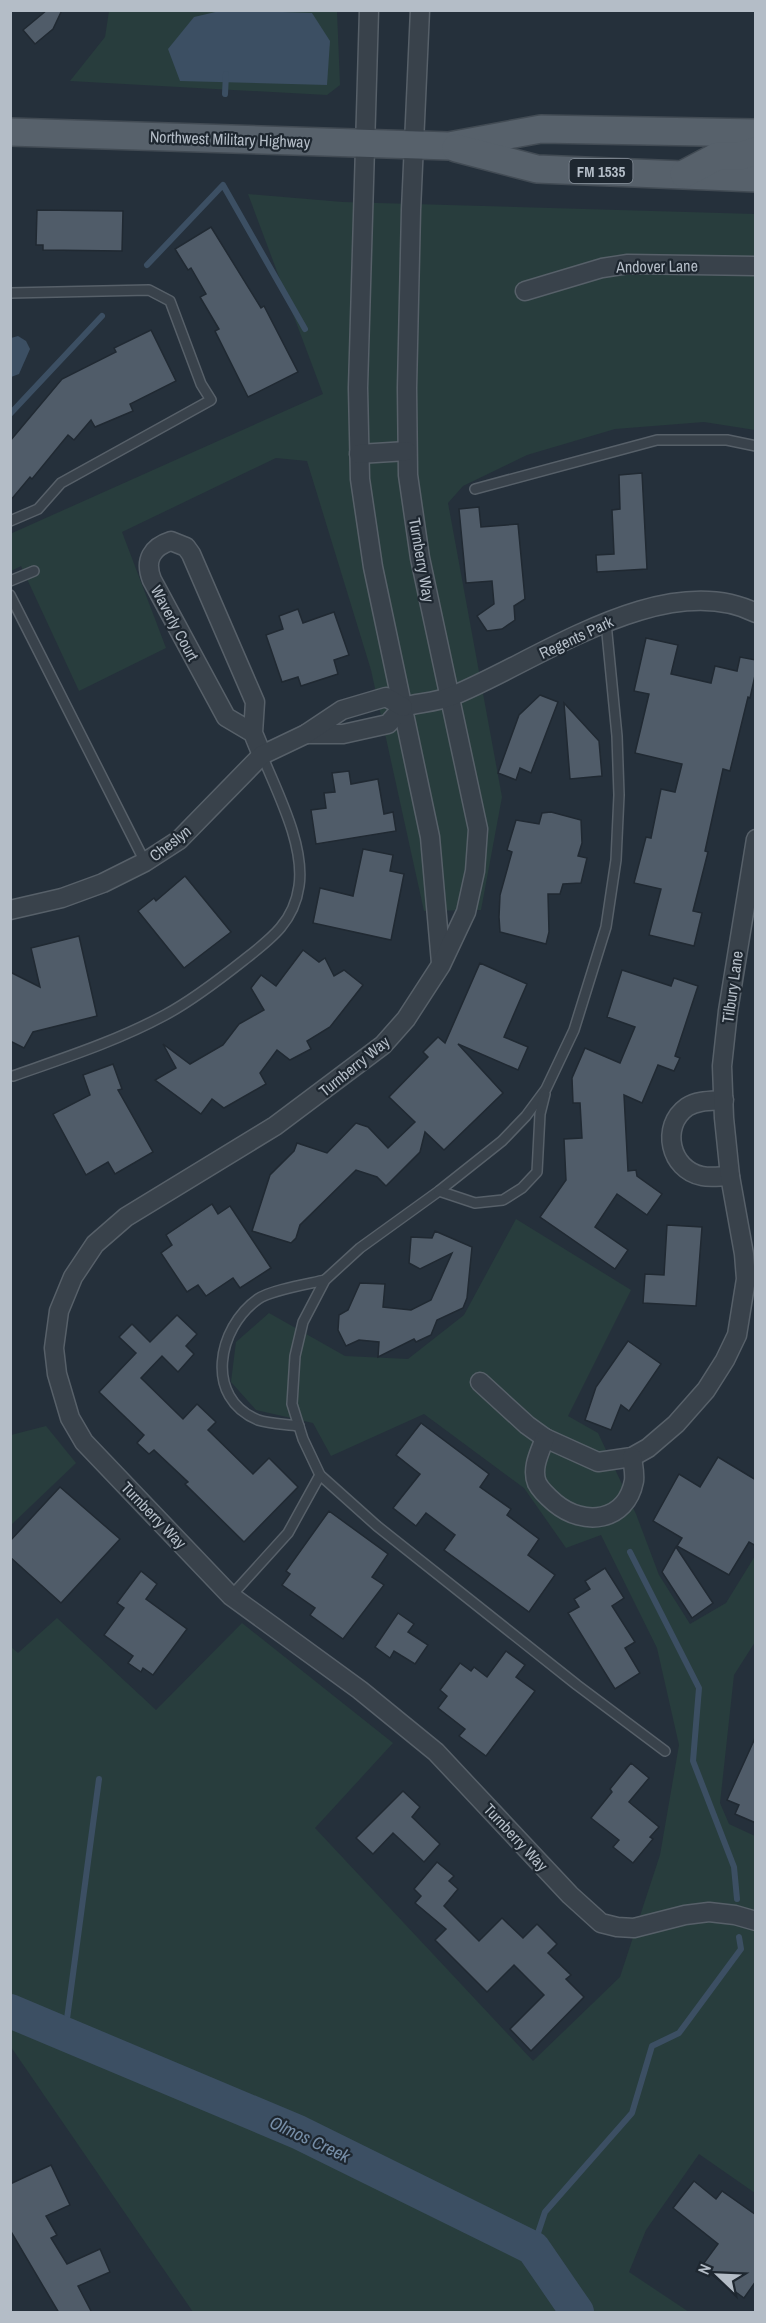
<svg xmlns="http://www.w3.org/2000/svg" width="766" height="2323" viewBox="0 0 766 2323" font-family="'Archivo Narrow',sans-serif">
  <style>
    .green { fill: #283d3d }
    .water { fill: #3c4f63 }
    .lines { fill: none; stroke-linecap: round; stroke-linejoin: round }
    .stream { stroke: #3c4f63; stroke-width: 6 }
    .river { stroke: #3c4f63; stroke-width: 34 }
    .building { fill: #505c69; stroke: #202932; stroke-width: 1.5 }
    .lane-casing { stroke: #576069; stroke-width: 12 }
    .street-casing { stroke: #576069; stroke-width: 21 }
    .primary-casing { stroke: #424b54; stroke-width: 30 }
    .lane { stroke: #39424b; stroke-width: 9 }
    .street { stroke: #39424b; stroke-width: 18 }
    .primary { stroke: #57616b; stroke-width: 27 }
    .labels { text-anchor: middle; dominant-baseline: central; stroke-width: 4.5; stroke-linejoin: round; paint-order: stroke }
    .shield { fill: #1e2730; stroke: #87909a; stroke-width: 1.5 }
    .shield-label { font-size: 15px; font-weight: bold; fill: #b4bdc7 }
    .street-label { font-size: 16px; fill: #b4bdc7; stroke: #1e2730 }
    .water-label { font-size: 18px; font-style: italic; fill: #778fa8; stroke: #1e2730 }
  </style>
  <rect width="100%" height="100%" fill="#25303b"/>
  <!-- green -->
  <g class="green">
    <path d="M109,11H337L340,85L327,95L70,81L105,37Z"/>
    <path d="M248,194L343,202L755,214V430L704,422L615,429L527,455L463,486L448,503L502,797L481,910L424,911L371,670L307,461L276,458L122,532L166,648L79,691L21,566L11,571L10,534L323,394Z"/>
    <path d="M516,1219L631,1290L568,1416L598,1433L636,1514L659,1575L690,1624L726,1603L755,1556V1642L734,1675L720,1803L729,1824L755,1836V2193L699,2154L646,2230L629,2272L689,2312H193L11,2047L10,1646L18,1653L57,1618L156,1710L242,1623L393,1743L315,1828L533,2061L620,1977L660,1855L679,1745L657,1648L601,1535L566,1548L524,1488L424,1414L331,1456L313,1423L256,1410L231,1382L236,1342L269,1313L345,1356L408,1359L464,1315Z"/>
    <path d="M46,1426L76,1463L11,1525V1435Z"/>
  </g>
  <!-- water -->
  <g class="water">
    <path d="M224,10L312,13L330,41L327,85L180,81L168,49L194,17Z"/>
    <path d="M18,336L26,341L30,349L19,374L11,377V338Z"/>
  </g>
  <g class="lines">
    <!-- stream -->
    <g class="stream">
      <path d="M225,94L226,74"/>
      <path d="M147,265L223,185L305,329"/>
      <path d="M10,414L102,316"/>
      <path d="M630,1552L699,1688L693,1761L734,1867L737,1899"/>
      <path d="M65,2034L99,1779"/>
      <path d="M533,2248L545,2212L632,2113L652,2046L679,2033L741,1949L739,1937"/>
    </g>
    <!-- river -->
    <path class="river" d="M10,2011L298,2132L533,2248L577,2312"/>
  </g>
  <!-- building -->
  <g class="building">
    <path d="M47,10H62L53,29L35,44L23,30Z"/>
    <path d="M37,210L123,211L122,251L43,250V245H36Z"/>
    <path d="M211,227L261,308L264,306L298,372L248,397L215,331L219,329L200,297L206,294L191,268L188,270L175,249Z"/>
    <path d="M151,330L176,381L130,404L133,411L95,427L91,420L74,440L68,435L32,479L30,477L10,501V441L62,379L116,352L114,348Z"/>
    <path d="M642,473L647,569L597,572L596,555L614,554L612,510L620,509L619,475Z"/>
    <path d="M479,507L481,527L518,524L525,599L514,606L515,620L502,629L487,631L477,616L494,604L492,581L466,583L459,509Z"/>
    <path d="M298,609L303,623L334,612L349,655L334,660L338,674L301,686L298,677L282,682L266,635L283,629L279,616Z"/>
    <path d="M646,638L678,645L671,674L711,683L715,666L737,671L740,657L756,660V671L750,698L748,697L730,771L723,769L705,851L708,852L693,911L702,913L694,946L649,935L661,889L634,883L646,837L651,838L661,789L675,792L682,764L635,753L649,694L634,691Z"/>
    <path d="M540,695L558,702L531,773L520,768L516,780L498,773L519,715Z"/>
    <path d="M564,703L599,741L602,776L570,779Z"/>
    <path d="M349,771L351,784L378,779L384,814L393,812L396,831L316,844L311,810L326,808L324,793L335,792L332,773Z"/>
    <path d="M551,812L581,820L582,843L578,856L587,858L581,883L563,884L560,894H548L549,932L546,944L500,932L499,917L500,895L512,852L507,850L516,820L539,824L542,813Z"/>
    <path d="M363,849L393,855L390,871L404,874L391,940L313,923L320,888L353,896Z"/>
    <path d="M185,876L231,932L184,968L138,911L154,898L156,901Z"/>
    <path d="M79,936L97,1016L33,1032L24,1048L10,1041V972L40,987L31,948Z"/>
    <path d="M303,950L319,962L325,958L334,976L344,970L363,985L330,1027L307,1041L311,1049L290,1060L277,1050L260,1073L266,1084L224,1108L212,1099L201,1114L155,1080L176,1068L163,1044L190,1064L223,1045L239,1024L264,1010L251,988L261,975L276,986Z"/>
    <path d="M480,963L527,984L504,1037L528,1047L518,1070L458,1044L503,1093L444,1150L425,1132L420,1152L386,1186L377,1177L356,1170L300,1225L296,1238L291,1243L252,1231L270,1175L294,1151L297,1143L327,1153L356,1123L368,1127L388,1148L415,1122L389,1097L428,1057L423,1052L438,1037L445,1043Z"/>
    <path d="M622,970L671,986L674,978L698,986L675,1056L680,1058L674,1071L658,1065L642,1103L624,1095L628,1171L636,1170L637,1176L662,1194L647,1215L617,1194L595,1227L628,1250L615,1269L540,1217L566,1180L564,1139L582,1138L580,1103H573L572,1078L585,1048L620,1063L635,1027L607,1017Z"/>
    <path d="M113,1064L122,1089L118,1090L153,1152L115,1174L108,1162L86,1175L53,1114L90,1095L83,1075Z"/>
    <path d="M212,1204L218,1214L230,1206L271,1268L240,1288L233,1278L206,1296L198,1285L187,1292L161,1253L172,1245L166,1235Z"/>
    <path d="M667,1225L702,1227L696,1306L643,1303L645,1274L664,1275Z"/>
    <path d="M435,1231L472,1247L467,1298L463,1308L437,1320L431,1335L416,1342L414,1339L378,1357L379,1342L359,1340L346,1346L338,1330L339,1315L348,1310L360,1283L385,1284L383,1307L411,1310L431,1300L452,1253L420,1269L409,1263L411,1237L432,1238Z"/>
    <path d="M177,1315L197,1334L186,1346L194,1354L178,1372L162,1356L141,1378L183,1419L197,1404L216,1422L208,1430L253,1474L269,1458L298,1487L244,1542L185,1484L188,1482L154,1450L149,1454L137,1443L144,1435L99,1392L136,1353L119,1337L132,1324L150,1342Z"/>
    <path d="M628,1341L661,1364L629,1411L621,1405L611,1430L585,1420L596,1387Z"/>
    <path d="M421,1423L489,1474L480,1487L511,1509L507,1515L539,1539L528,1555L555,1575L529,1612L444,1550L455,1535L426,1513L416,1526L393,1508L420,1474L396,1455Z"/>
    <path d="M718,1457L756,1480V1546L749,1542L729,1575L677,1546L682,1538L653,1521L679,1474L700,1487Z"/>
    <path d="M60,1487L120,1539L61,1603L10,1557V1541Z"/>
    <path d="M329,1511L388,1554L372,1577L384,1585L343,1639L310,1615L315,1608L282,1585L290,1574L286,1571Z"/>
    <path d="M676,1547L713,1603L692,1618L662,1572Z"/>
    <path d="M605,1568L624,1598L612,1606L635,1642L625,1648L640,1673L615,1689L568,1613L579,1607L574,1599L590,1589L585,1581Z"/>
    <path d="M141,1571L157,1584L146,1599L187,1629L153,1675L143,1668L141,1672L128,1663L133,1656L104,1635L124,1608L117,1603Z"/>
    <path d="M398,1613L414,1624L408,1632L428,1645L415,1664L394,1651L390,1658L375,1647Z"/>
    <path d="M506,1651L525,1665L516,1677L535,1691L486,1756L459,1736L465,1729L438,1708L447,1696L440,1690L460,1663L471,1671L474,1667L487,1677Z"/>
    <path d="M756,1736V1823L735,1814L739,1805L727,1800Z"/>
    <path d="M631,1763L649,1778L629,1802L659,1827L650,1837L653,1839L633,1863L613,1847L619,1840L591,1818L612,1792L610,1789Z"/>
    <path d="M403,1791L420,1807L412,1817L440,1844L424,1862L393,1833L373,1854L356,1838Z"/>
    <path d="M437,1862L454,1876L449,1881L458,1889L444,1906L479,1941L502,1918L523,1938L537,1924L557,1944L548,1953L571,1975L566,1979L584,1997L531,2051L510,2029L544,1995L514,1965L487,1992L435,1940L446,1929L415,1903L421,1896L414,1889Z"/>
    <path d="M51,2165L70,2205L46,2216L57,2235L51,2238L67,2264L100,2249L110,2272L78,2286L92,2313H59L10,2230V2184Z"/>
    <path d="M694,2181L716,2199L722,2191L756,2215V2281L744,2298L701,2267L718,2244L673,2208Z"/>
  </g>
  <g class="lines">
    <!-- lane casing -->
    <g class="lane-casing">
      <g id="lane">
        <path d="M10,293L149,290L170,301L201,384L211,400L61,483L38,509L10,521"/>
        <path d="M475,489L657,440H727L756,446"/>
        <path d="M10,581L34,571"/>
        <path d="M10,595L145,862"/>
        <path d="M606,623L617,736L619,795L616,860L606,927L574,1030L546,1089L526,1116L502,1141L439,1191L360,1248L325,1280L303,1322L295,1356L292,1404L303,1439L320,1475L377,1526L577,1685L665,1751"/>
        <path d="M13,1076C64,1058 117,1041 165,1015C193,1000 220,979 244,960C271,939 294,922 299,886C305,845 277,792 262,755"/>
        <path d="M439,1191L475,1203L503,1200L522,1188L537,1172L540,1114L545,1094"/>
        <path d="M299,1426C286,1424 270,1424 258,1420C204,1398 217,1328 258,1299C271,1290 308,1284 325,1280"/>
        <path d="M231,1596L288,1533L320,1475"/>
      </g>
    </g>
    <!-- street casing -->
    <g class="street-casing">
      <g id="street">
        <path d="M369,10L358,388L360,479L373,567L430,837L441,963"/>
        <path d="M420,10L411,210L407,388L408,475L420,558L478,829L475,871L466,912L441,965L406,1019L383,1045L275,1126L126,1217L95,1244L73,1277L59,1311L54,1348L57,1374L70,1418L84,1442L231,1596L360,1690L436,1752L570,1895L601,1923L617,1927L634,1928L685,1915L709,1912L735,1915L756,1921"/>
        <path d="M525,291L602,268L628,264L756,266"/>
        <path d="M359,454L407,451"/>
        <path d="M403,707C418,703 437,702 452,696C536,662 664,567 756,613"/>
        <path d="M253,733L226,717L152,580C144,560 152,547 171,541L186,547L191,554L255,702L253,733L262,755"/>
        <path d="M306,734H343L388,724L403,707"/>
        <path d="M10,910L62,898L103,883L145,862L179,840L262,755L306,734L342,710L386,697L403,707"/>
        <path d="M724,1100C711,1101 698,1100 687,1107C660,1126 670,1170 702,1176C711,1178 721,1176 730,1176"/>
        <path d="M480,1382L527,1425L545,1438L598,1462L632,1457L648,1448L676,1424L706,1390L725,1360L737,1335L746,1279L744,1254L730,1176L724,1118L722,1066L728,1011L756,839"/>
        <path d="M545,1438C540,1452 531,1468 537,1483C541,1491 548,1497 555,1503C584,1527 626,1522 634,1481C635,1473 633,1465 632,1457"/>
      </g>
    </g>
    <!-- primary casing -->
    <g class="primary-casing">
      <g id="primary">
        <path d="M10,132L449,146L541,129L756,133"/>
        <path d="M456,148L537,169L756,178"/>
        <path d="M684,174L718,156H740L756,151"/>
      </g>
    </g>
    <!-- lane -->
    <use href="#lane" class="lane"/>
    <!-- street -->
    <use href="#street" class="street"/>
    <!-- primary -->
    <use href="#primary" class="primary"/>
  </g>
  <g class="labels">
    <!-- shield labels -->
    <rect class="shield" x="569.5" y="159" width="63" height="24" rx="4.5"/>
    <g class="shield-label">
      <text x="601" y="171">FM 1535</text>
    </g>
    <!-- street labels -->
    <g class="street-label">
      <text transform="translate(230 139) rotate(2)">Northwest Military Highway</text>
      <text transform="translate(657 266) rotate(-1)">Andover Lane</text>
      <text transform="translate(422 560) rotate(80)">Turnberry Way</text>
      <text transform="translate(175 623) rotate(62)">Waverly Court</text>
      <text transform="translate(576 637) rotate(-25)">Regents Park</text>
      <text transform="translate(170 843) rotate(-38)">Cheslyn</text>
      <text transform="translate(732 987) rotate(-82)">Tilbury Lane</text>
      <text transform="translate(354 1066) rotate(-39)">Turnberry Way</text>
      <text transform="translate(154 1515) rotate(46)">Turnberry Way</text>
      <text transform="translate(516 1837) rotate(47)">Turnberry Way</text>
    </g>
    <!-- water labels -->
    <g class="water-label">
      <text transform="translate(310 2139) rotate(25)">Olmos Creek</text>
    </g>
  </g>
  <!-- border -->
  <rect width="766" height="2323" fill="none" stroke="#b4bdc7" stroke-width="24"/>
  <!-- north arrow -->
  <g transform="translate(718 2275) rotate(293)" stroke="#1e2730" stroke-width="4.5" paint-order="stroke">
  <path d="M0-4.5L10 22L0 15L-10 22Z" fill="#b4bdc7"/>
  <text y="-9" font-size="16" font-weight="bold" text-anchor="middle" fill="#b4bdc7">N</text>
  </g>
</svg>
